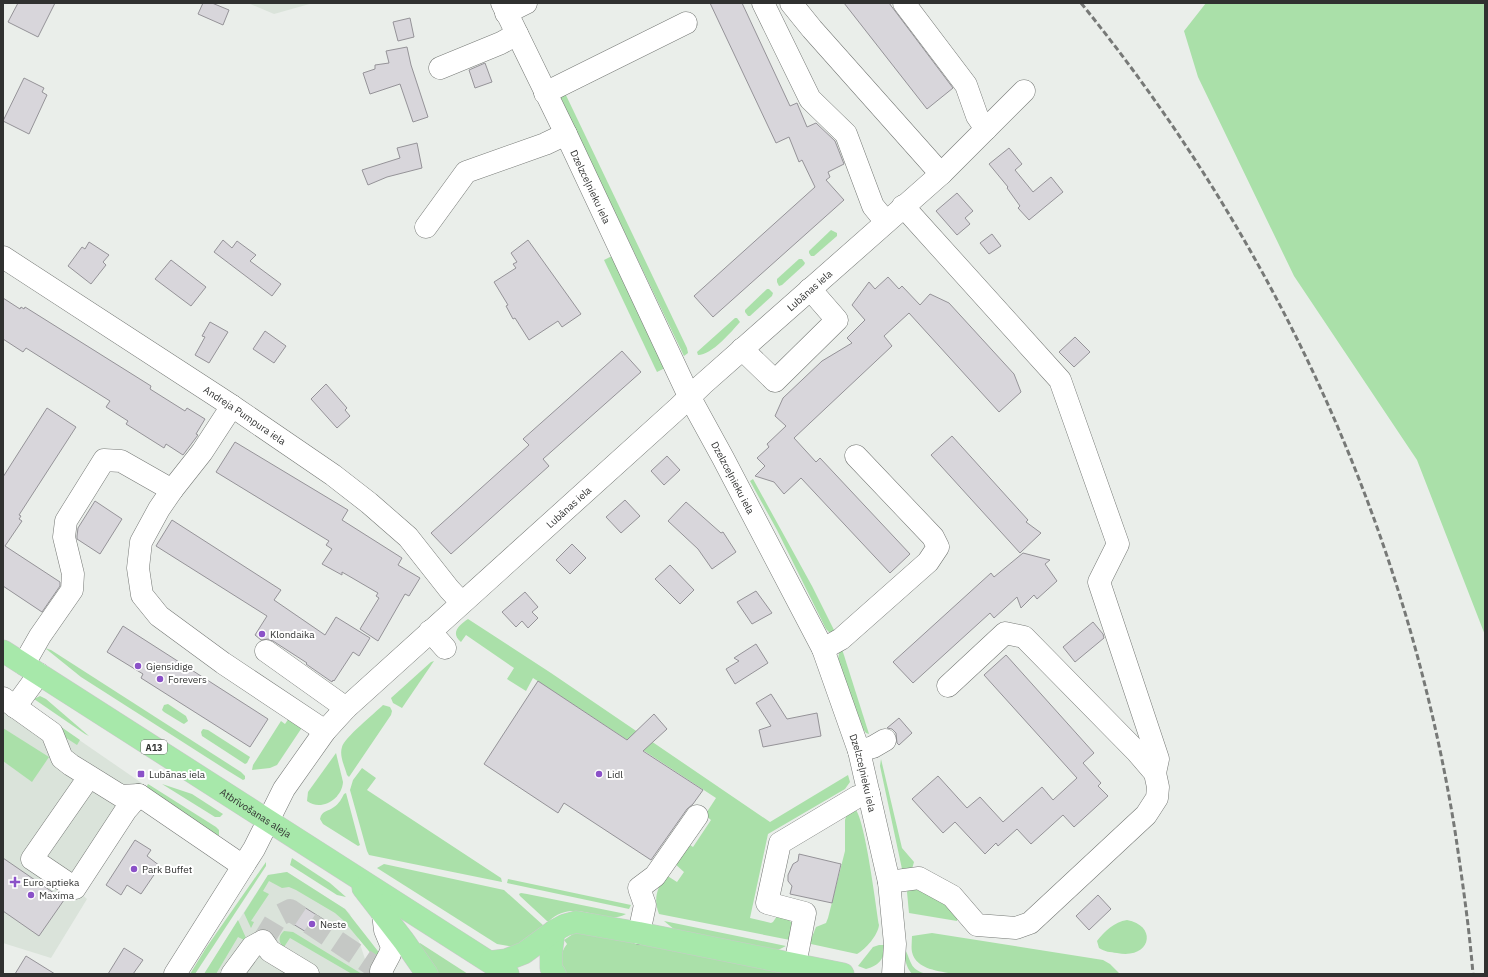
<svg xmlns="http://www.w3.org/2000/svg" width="1488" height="977" viewBox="0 0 1488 977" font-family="'IBM Plex Sans',sans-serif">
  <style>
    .built { fill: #dae3da }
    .green { fill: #aae0a9 }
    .building { fill: #d8d6db; stroke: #959398 }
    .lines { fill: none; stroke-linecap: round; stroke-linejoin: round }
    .minor-tunnel { stroke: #c5c8c5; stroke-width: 22; stroke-dasharray: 22 11; stroke-linecap: butt }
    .minor-casing { stroke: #767976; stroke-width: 23 }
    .major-casing { stroke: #c9c9c9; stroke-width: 23 }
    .minor { stroke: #fff; stroke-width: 22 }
    .major { stroke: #a7e8aa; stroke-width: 22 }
    .rail { stroke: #777977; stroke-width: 3; stroke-dasharray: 6 3; stroke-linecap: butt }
    .poi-dot { fill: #8b51c8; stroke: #fff; stroke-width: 1.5 }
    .labels { text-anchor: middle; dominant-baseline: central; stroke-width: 4; stroke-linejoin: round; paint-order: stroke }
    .shield { fill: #fff; stroke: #6e6f6e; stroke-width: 1 }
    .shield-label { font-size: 9px; font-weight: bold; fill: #303130 }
    .street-label { font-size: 10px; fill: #303130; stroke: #fff }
    .poi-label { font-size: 10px; fill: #303130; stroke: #fff; text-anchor: start }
  </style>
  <rect width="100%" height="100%" fill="#eaeeea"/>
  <!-- built -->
  <g class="built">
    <path d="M248,3H313L274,14Z"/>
    <path d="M8,691L146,786L81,894L87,899L51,958L3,943V696Z"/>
    <path d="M287,872L345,909L350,914L370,974H204L268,875Z"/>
  </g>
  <!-- green -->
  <g class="green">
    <path d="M1206,3H1485V635L1417,460L1294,276L1198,77L1184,31Z"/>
    <path d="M563,89L687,348L688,353L684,356L560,98Z"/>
    <path d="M831,230L837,233V236L814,256H811L809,253V251Z"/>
    <path d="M612,256L667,367L657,372L655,368L604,260Z"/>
    <path d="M799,259H802L805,263L804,265L782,285L779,286L777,282V279Z"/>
    <path d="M767,289H769L773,293L772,296L750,316H748L745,312V310Z"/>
    <path d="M735,318H737L740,322C731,332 712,355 698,355L697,352Z"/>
    <path d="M753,479L812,586L836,634L829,632L826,629L777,530L750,481Z"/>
    <path d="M468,619L551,673L770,822L848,775L850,782L845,789L768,834L750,918L771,923L773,922L777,916L788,919L793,924L790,940L659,914C653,899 657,888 666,875L677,882L684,872L674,863L687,843L693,847L711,820L705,815L716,798L533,678L526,691L507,679L514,668L466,635L461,642C450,633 459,625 468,619Z"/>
    <path d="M45,648L51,650L241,772L245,776V779L243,780L225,769L81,677Z"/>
    <path d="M840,649H842L869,734L866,733L863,729L838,659Z"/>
    <path d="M434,661L402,708L393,703L391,698L431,662Z"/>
    <path d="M40,696L46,699L89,736L85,734L34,699Z"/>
    <path d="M28,704L80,740L77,745L34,717Z"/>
    <path d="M168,704L186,716L188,721L184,724L182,723L164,712L162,710L164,705Z"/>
    <path d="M383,705L390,707L392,711L391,715L349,777L347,775C345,767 339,756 342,747C344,738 375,713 383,705Z"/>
    <path d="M291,715L303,726L277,765L270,768L252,770L253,765L281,721L285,724Z"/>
    <path d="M3,728L49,757L32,782L3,761Z"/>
    <path d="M203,729L208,730L250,757L247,763L245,764L202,736L201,732Z"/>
    <path d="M336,753L343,782C342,799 321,812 307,801L308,792Z"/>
    <path d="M881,759L902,848L914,862L912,869H902L880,766Z"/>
    <path d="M362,768L376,778L367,790L501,878L502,882L369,855L367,851L350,790L353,780Z"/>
    <path d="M148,784L216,827L219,830V836L145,790Z"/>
    <path d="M162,784L192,794L223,814L220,817H215Z"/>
    <path d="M346,793L359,842L360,845L358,846L323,824L320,819C322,810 328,812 334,807C339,804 342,798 344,794Z"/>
    <path d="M855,809C865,818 876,907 879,925C878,935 866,949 857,954L811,944L810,942L816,927L826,923L828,918L845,851V820L847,813Z"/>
    <path d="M292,858L330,883L346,897L337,895L290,865Z"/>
    <path d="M266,862V866L195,974H190L206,948Z"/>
    <path d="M384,864L504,890L544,926L514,947L497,944L377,868Z"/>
    <path d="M287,872L345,909L381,955L377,957L373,956L343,920L335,913L296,890L289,887L282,888L269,881L263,891L269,894L251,921L254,922L251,928L244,913L268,875Z"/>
    <path d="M508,879L631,905L629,909L507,883Z"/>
    <path d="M909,889H931L957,918V921L909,913L907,892Z"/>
    <path d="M521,893L527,894L626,914C604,927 575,896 549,921H547L520,896L519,894Z"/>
    <path d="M238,920L246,938L244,940L238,937L216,974H204Z"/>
    <path d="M1127,920C1159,926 1150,960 1117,953C1110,952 1105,952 1099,948L1097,941C1105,931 1114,922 1127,920Z"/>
    <path d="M664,921L786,946L776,951L675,930Z"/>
    <path d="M284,931L293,932L362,974H352L290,938L284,947C278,943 278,936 284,931Z"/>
    <path d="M582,932L792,974H566C560,964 559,954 567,944L564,940L573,934Z"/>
    <path d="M932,933L1103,960L1110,964L1120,974H954C940,971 916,970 912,952C911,947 912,941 912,936Z"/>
    <path d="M420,943L468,974H437L416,946Z"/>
    <path d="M879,945H885C884,959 880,965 866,969L858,966L873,947Z"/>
    <path d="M904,951H906C912,965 911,969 926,974H912C906,967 905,960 904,951Z"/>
  </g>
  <!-- building -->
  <g class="building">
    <path d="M18,3H55L38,37L8,22Z"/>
    <path d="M203,3H212L229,10L223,25L198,14Z"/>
    <path d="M710,3H742L790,106L797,103L807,127L816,123L835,141L844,164L828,172L830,177L826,180L844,200L713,317L694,296L815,187L802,160L799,162L789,137L776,143Z"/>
    <path d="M844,3H889L953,88L927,109Z"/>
    <path d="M410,18L414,37L398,41L393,22Z"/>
    <path d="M407,47L411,65L428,117L413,122L400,84L370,94L363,73L375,69V65L389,63L386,51Z"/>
    <path d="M485,63L492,82L475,88L469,70Z"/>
    <path d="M24,78L44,88L42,92L47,95L29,134L3,121Z"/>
    <path d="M417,143L422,168L387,177L368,185L362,170L400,158L397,148Z"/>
    <path d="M1009,148L1022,164L1015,170L1033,192L1051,177L1063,192L1029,220L1018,208L1020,206L1007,188L1008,187L989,164Z"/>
    <path d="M957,193L973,211L965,218L970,224L957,235L936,211Z"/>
    <path d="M992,234L1001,246L989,254L980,243Z"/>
    <path d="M223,240L232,248L237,241L256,255L250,261L281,284L272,296L214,252Z"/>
    <path d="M528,240L581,314L562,327L558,321L529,340L515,318L513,319L506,306L508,305L494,282L516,268L513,264L517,262L511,253Z"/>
    <path d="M89,242L109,255L103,262L106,265L91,284L68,266L82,247L85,249Z"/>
    <path d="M171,260L206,287L191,306L155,279Z"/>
    <path d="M888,277L899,289L902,286L920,305L930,294L949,303L1014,374L1021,392L999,412L909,313L884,336L892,346L794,438L816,462L820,458L910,554L890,573L801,478L784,494L774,482L755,476L765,466L757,458L769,447L767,444L786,426L775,416L783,398L822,361L852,343L847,338L865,320L852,305L869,282L875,289Z"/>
    <path d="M3,298L20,309L21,307L24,309L25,307L151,386L150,389L185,411L187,408L205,419L196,434L198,435L183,455L166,444L164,448L126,424L128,421L106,407L110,401L26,348L23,352L3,339Z"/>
    <path d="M210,322L228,332L209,363L195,355L205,337L202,336Z"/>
    <path d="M265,331L286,346L274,363L253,349Z"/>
    <path d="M1075,337L1090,352L1074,367L1059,352Z"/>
    <path d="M622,351L641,372L543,459L549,466L451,554L431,533L529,445L523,439Z"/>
    <path d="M326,384L347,408L345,410L350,416L337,428L311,399Z"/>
    <path d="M47,408L76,427L19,515L21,516L19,519L22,521L5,546L60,582V586L42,612L3,586V477Z"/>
    <path d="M952,436L1028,520L1026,522L1041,533L1020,553L931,455Z"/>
    <path d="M235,442L348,510L342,520L402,558L398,565L420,578L409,596L405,594L378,641L360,629L379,598L376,596L378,593L342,572V575L322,564L332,549L326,545L329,541L216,472Z"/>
    <path d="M667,456L680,470L664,485L651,471Z"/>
    <path d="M625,500L640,516L621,533L606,517Z"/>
    <path d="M95,501L122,519L100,554L77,539V536L78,528Z"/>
    <path d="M686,502L721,533L723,532L736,552L712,569L698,549L668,521Z"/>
    <path d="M172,520L281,590L274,600L325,635L336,617L370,638L359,656L353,652L334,681L333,680L332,682L306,664L307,663L273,641L268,639L261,640L255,635L267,616L156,546Z"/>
    <path d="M572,544L586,558L570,574L556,560Z"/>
    <path d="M1023,553L1050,560L1045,564L1057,581L1037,599L1034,595L1021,608L1017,597L994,618L990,613L913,683L893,662L991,573L994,577Z"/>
    <path d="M670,565L694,590L680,604L655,579Z"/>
    <path d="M756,591L772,613L752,624L737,602Z"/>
    <path d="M525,592L538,607L532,612L538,618L528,628L522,621L516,627L502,612Z"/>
    <path d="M1093,622L1103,634L1104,638L1075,662L1063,647Z"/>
    <path d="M123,626L268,719L250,747L141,678L143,674L107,652Z"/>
    <path d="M756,644L768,663L735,684L726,669L739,661L734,658Z"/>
    <path d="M1006,655L1094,753L1083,763L1101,783L1098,786L1108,796L1074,827L1063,815L1031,844L1017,829L998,846L996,843L985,854L955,822L943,833L912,799L938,776L967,808L980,797L1003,822L1042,787L1053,800L1077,778L984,675Z"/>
    <path d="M538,681L627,740L654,714L667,729L643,751L703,790L693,804L687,809L651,860L564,803L558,813L484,764Z"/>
    <path d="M771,694L787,719L817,713L821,736L763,747L759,730L771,726L756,703Z"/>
    <path d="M899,718L912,733L899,745L897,743L896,733L892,729L887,728Z"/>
    <path d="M135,840L151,850L147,856L160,866L141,894L127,885L121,895L106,885Z"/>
    <path d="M799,854L841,864L832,903L790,894L792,886L788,881V875L793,864L798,861Z"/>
    <path d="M3,858L64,900L39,936L3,911Z"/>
    <path d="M1098,895L1111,909L1089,930L1076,916Z"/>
    <path d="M304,907L331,924L321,941L293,924Z"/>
    <path d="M124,948L143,960L133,974H108Z"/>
    <path d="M26,956L55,974H15Z"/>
  </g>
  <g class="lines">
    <!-- minor-tunnel -->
    <path class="minor-tunnel" d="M263,941L278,916L290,910L381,971"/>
    <!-- minor casing -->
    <g class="minor-casing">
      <g id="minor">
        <path id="s1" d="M502,3L566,134L689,396L723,458L823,649L859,751L889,882L895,944L893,974"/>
        <path d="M763,3L810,99L846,134L873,206L886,222"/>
        <path d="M791,3L812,29L941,174"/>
        <path d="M904,3L966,85L977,116L986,129"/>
        <path d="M506,13L526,3"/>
        <path d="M440,68L501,43L517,34"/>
        <path d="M545,93L686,23"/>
        <path d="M903,206L1060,380L1118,544L1099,582L1158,759L1155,773"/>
        <path d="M426,227L466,172L545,144L566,134"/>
        <path id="s2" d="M3,257L232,406L333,475L369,503L408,537L449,589L461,602"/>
        <path d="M742,349L775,381L837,320L810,289"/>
        <path d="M232,406L202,452L172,490L159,509L141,542L138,568L142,595L159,616L223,663L325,731"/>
        <path d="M430,631L445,648"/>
        <path d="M823,649L841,639L928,562L938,547L933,537L856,456"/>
        <path d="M266,651L346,708"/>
        <path d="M24,664L40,636L72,590L73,574L64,537L66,521L104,460L121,461L172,490"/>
        <path d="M3,698L52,733L62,758L71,765L121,796L139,795L243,866"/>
        <path d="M15,707L39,674"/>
        <path d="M859,751L873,747L885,740"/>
        <path d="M89,777L32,859L75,888L126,810L139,795"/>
        <path d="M889,882L919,878L952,896L977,925L1016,928L1030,923L1146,815L1157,798L1158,787L1155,773L1137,752L1024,637L1005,633L948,686"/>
        <path d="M639,933L645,905L639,888L655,876L697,816"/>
        <path d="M795,965L805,913L767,903L780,843L857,797L869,794"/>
        <path id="s3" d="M175,974L254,849L284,789L325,731L346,708L678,408L703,384L941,174L1024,91"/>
        <path d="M232,974L252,947L263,941L270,951L308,974"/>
        <path d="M382,974L381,971L390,954L392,947L385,930L383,914"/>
      </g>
    </g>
    <!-- major casing -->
    <g class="major-casing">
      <g id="major">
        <path id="s4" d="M3,651L508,974"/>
        <path d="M363,888L404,941L427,974"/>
        <path d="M554,931L551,955V968L555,974"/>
        <path d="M490,962L506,960L524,953L554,931L565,925L576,922L639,933L843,974"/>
      </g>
    </g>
    <!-- minor -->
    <use href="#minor" class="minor"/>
    <!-- major -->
    <use href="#major" class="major"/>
    <!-- rail -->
    <path class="rail" d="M1081,3C1275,242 1406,526 1455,831C1462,878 1469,926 1473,974"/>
  </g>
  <!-- markers -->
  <g class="poi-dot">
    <circle cx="262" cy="634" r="4"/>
    <circle cx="138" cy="666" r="4"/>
    <circle cx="160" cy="679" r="4"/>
    <rect x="137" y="770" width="8" height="8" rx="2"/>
    <circle cx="599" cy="774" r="4"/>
    <circle cx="134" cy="869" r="4"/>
    <path d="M13 876h4v4h4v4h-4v4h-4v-4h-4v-4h4z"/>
    <circle cx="31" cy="895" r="4"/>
    <circle cx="312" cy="924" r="4"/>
  </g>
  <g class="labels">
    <!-- shield labels -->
    <rect class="shield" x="141" y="740" width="26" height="14" rx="3"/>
    <g class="shield-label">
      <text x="154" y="747">A13</text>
    </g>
    <!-- street labels -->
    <g class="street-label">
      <text stroke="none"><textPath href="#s1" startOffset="204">Dzelzceļnieku iela</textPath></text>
      <text stroke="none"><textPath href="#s3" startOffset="941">Lubānas iela</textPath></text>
      <text stroke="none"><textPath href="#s2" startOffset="289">Andreja Pumpura iela</textPath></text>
      <text stroke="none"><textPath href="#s1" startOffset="528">Dzelzceļnieku iela</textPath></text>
      <text stroke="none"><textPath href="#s3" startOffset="617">Lubānas iela</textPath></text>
      <text stroke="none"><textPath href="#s1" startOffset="852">Dzelzceļnieku iela</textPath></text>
      <text stroke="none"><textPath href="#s4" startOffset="300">Atbrīvošanas aleja</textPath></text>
    </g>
    <!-- poi labels -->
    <g class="poi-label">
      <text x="270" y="634">Klondaika</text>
      <text x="146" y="666">Gjensidige</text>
      <text x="168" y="679">Forevers</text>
      <text x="149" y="774">Lubānas iela</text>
      <text x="607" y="774">Lidl</text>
      <text x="142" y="869">Park Buffet</text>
      <text x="23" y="882">Euro aptieka</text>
      <text x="39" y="895">Maxima</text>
      <text x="320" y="924">Neste</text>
    </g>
  </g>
  <!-- border -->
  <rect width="1488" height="977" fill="none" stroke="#303130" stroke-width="8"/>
</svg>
